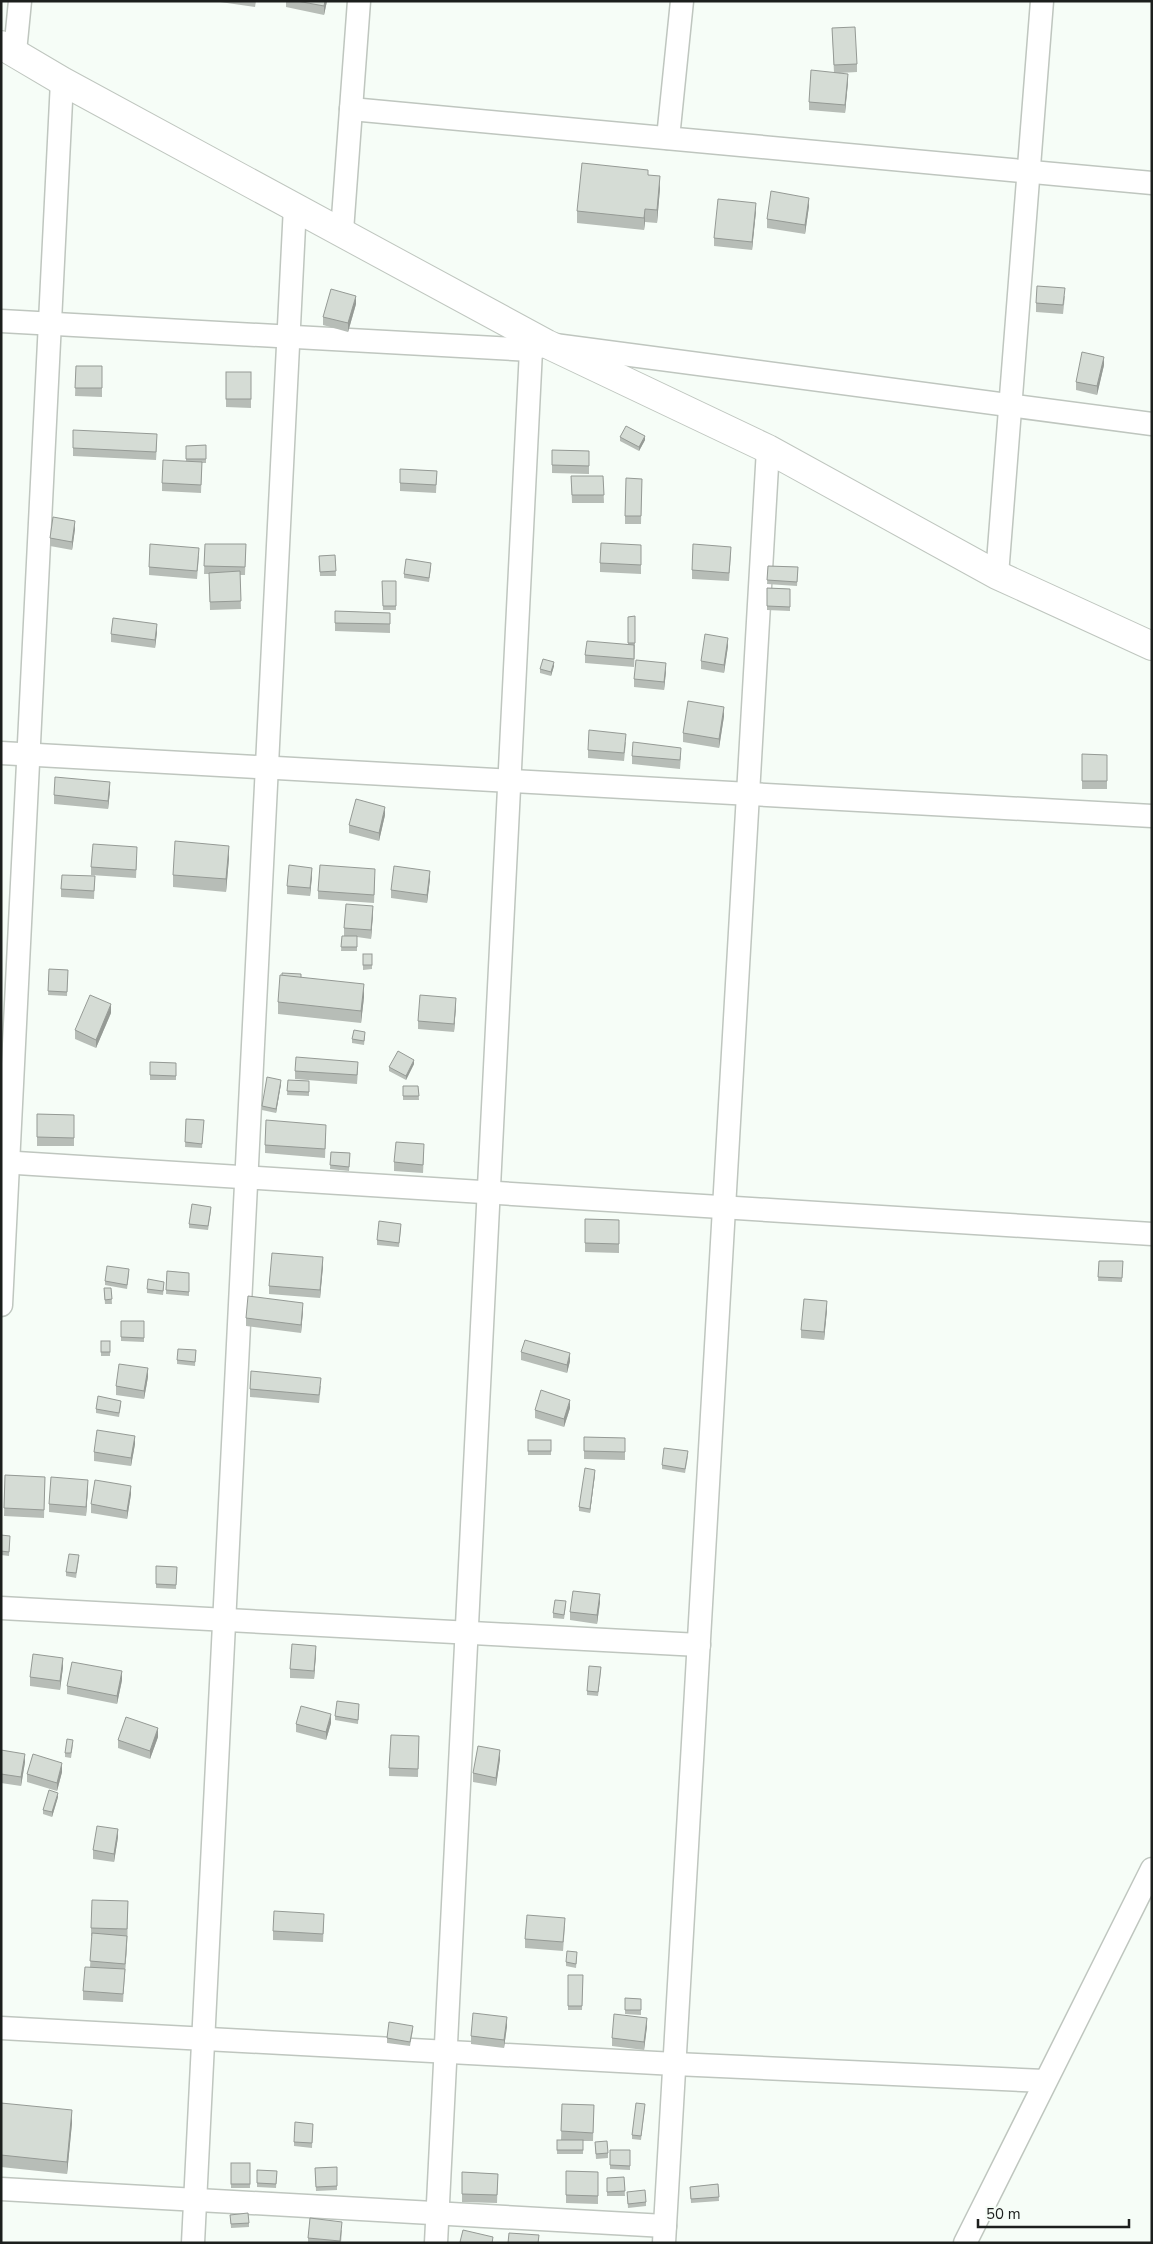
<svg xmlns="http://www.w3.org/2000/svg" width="1153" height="2244" viewBox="0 0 1153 2244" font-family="'Nunito Sans',sans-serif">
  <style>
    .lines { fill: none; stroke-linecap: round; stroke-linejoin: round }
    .minor-casing { stroke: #bfc6bf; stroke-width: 25 }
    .tertiary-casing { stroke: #bfc6bf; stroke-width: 30 }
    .minor { stroke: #fff; stroke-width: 22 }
    .tertiary { stroke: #fff; stroke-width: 28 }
    .wall { fill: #b7bdb7 }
    .shaded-wall { fill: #959a95 }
    .building { fill: #d5dcd5; stroke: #959a95 }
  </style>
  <rect width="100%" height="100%" fill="#f6fdf7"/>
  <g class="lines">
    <!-- minor casing -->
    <g class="minor-casing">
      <g id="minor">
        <path d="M15,52L20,1"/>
        <path d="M351,109L1152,183"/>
        <path d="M668,138L682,1"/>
        <path d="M342,231L359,1"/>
        <path d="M1,321L531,350L547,344L1152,424"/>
        <path d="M997,575L1042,1"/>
        <path d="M1,753L1152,816"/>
        <path d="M1,1162L1152,1234"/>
        <path d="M1,1305L62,81"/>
        <path d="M1,1608L699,1645"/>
        <path d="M1,2028L675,2064L1044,2081"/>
        <path d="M1,2189L665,2226"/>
        <path d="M193,2243L295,206"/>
        <path d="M436,2243L531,350"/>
        <path d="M664,2243L768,449"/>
        <path d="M965,2243L1152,1869"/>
      </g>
    </g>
    <!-- tertiary casing -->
    <g class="tertiary-casing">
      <path id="tertiary" d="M1,45L62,81L547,344L768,449L997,575L1152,646"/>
    </g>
    <!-- minor -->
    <use href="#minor" class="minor"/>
    <!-- tertiary -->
    <use href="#tertiary" class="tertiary"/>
  </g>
  <!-- wall -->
  <g class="wall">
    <path d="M213,1H256L255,7Z"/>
    <path d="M286,1H327L324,15L286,7Z"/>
    <path d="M832,28L857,64V72L840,73L848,82L845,113L809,110V102L834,73Z"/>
    <path d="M648,175L660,188L657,223L645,222L644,230L577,223V211Z"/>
    <path d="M809,206L805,234L767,228V219Z"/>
    <path d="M756,211L752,250L714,246V238Z"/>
    <path d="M1065,296L1063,314L1036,312V303Z"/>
    <path d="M356,304L348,332L323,325V317Z"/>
    <path d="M1104,365L1097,395L1076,390V382Z"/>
    <path d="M76,366H102V397L75,396Z"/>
    <path d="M226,372H251V408L226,407Z"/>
    <path d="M620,437L645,440L639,451L620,441Z"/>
    <path d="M157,443L156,460L73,456V448Z"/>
    <path d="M206,445V463H202L201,493L162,491V483L186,461V446Z"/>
    <path d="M552,450L589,451V474L552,473Z"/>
    <path d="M400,469L437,471L436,493L400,491Z"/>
    <path d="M571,476H603L604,503H572Z"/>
    <path d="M642,479L641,524H625V516Z"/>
    <path d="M75,529L72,550L50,546V538Z"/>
    <path d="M205,544H246L245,575H240L241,609L210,610L209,574H204Z"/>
    <path d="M641,545V574L600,572V563Z"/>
    <path d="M335,555L336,576H320L319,556Z"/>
    <path d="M731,555L729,581L692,579V570Z"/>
    <path d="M199,556L197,579L149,575V567Z"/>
    <path d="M768,566L798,567L797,586L767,584Z"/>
    <path d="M431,568L429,582L404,578V574Z"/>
    <path d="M382,581H396V610H383Z"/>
    <path d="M767,588L790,589V611L767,610Z"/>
    <path d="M335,611L390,613V633L335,631Z"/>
    <path d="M635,616V647L634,667L585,663V655L628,644V617Z"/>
    <path d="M157,632L155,648L111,642V634Z"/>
    <path d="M728,646L724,673L701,669V661Z"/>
    <path d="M554,666L551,676L540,673V669Z"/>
    <path d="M666,671L664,690L634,687V679Z"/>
    <path d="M724,716L719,748L683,742V733Z"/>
    <path d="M626,742L624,761L588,758V750Z"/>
    <path d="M1082,754L1107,755V789H1082Z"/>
    <path d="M632,756H681L680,769L632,764Z"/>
    <path d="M110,791L108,809L54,804V795Z"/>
    <path d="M385,815L379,841L349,833V825Z"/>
    <path d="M137,856L136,878L91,875V867Z"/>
    <path d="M229,858L226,892L173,887V875Z"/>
    <path d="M95,876L94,899L61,897V889Z"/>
    <path d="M312,876L310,896L287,894V886Z"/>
    <path d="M375,877L374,903L318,899V891Z"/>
    <path d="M430,879L427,903L391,898V890Z"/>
    <path d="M373,914L371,939L357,937V951H341L342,936H344V928Z"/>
    <path d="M363,954H372V969L363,970Z"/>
    <path d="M49,969L68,970L67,996L48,995Z"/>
    <path d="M301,978L364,997L361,1023L278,1014V1002Z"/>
    <path d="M456,1006L454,1032L418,1029V1021Z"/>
    <path d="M111,1013L96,1048L75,1039V1030Z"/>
    <path d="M365,1036L364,1045L352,1043V1039Z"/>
    <path d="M150,1062L176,1063V1080H150Z"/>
    <path d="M414,1064L406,1080L389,1071V1067Z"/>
    <path d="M358,1070L357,1084L295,1079V1071Z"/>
    <path d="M288,1080L309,1081V1096L287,1095Z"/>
    <path d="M281,1084L276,1113L262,1110V1106Z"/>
    <path d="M403,1086H418L419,1100H403Z"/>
    <path d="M37,1114L74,1115V1146H37Z"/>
    <path d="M186,1119L204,1120L202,1148L185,1147Z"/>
    <path d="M326,1133L325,1158L265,1153V1145Z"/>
    <path d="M331,1152L350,1153L349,1171L330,1169Z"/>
    <path d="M424,1152L423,1173L394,1171V1162Z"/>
    <path d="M211,1211L208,1230L189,1228V1224Z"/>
    <path d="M585,1219L619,1220V1253L585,1252Z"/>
    <path d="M401,1228L399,1247L377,1245V1240Z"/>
    <path d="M1099,1261H1123L1122,1282L1098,1281Z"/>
    <path d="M323,1266L320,1298L269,1294V1286Z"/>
    <path d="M167,1271L189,1273V1296L166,1294Z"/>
    <path d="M129,1274L127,1289L105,1285V1281Z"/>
    <path d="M164,1286L163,1295L147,1293V1289Z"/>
    <path d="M104,1288H111L112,1304H105Z"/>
    <path d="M827,1310L824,1340L801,1338V1330Z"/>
    <path d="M303,1311L301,1333L246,1326V1318Z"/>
    <path d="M121,1321H144V1342L121,1341Z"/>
    <rect x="101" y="1341" width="9" height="15"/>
    <path d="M196,1350L195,1366L177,1364V1360Z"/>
    <path d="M521,1352L570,1361L567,1373L521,1360Z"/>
    <path d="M148,1377L144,1399L116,1395V1386Z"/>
    <path d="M321,1386L319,1403L250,1397V1389Z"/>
    <path d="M121,1405L119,1417L96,1413V1409Z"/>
    <path d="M570,1408L564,1427L535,1418V1410Z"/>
    <path d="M584,1437L625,1438V1460L584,1459Z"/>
    <rect x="528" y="1440" width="23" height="15"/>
    <path d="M135,1444L131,1466L94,1461V1452Z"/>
    <path d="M688,1456L685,1473L662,1469V1465Z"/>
    <path d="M595,1474L590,1513L579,1511V1507Z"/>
    <path d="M5,1475L45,1477L44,1518L4,1516Z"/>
    <path d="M88,1488L86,1516L49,1512V1504Z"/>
    <path d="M131,1494L127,1519L91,1513V1504Z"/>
    <path d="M1,1535L10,1540L9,1556L1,1555Z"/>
    <path d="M79,1559L76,1578L66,1576V1572Z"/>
    <path d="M156,1566L177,1567L176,1589L156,1588Z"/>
    <path d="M600,1602L597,1624L570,1620V1612Z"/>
    <path d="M566,1605L564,1619L553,1618V1613Z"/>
    <path d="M316,1654L314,1679L290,1678V1669Z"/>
    <path d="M63,1667L60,1690L30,1686V1677Z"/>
    <path d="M601,1671L598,1696L587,1695V1691Z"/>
    <path d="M122,1680L117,1704L67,1694V1686Z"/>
    <path d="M359,1709L358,1724L335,1720V1716Z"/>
    <path d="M331,1723L326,1740L296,1732V1724Z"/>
    <path d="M419,1736L418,1777L389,1776V1768Z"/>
    <path d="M158,1737L150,1759L118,1748V1740Z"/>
    <path d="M73,1744L71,1758L65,1757V1753Z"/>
    <path d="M1,1750L25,1762L21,1786L1,1783Z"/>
    <path d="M500,1759L496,1786L473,1782V1773Z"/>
    <path d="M62,1772L57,1791L27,1782V1774Z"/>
    <path d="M58,1797L52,1817L43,1814V1810Z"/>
    <path d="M118,1837L114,1862L93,1859V1850Z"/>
    <path d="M128,1901L127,1945L123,2002L83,2000V1991L90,1967L92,1936H91V1928Z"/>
    <path d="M324,1922L323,1942L273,1940V1931Z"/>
    <path d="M565,1926L563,1951L525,1948V1939Z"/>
    <path d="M577,1957L576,1968L566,1966V1962Z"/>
    <path d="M568,1975H583L582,2010H568Z"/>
    <path d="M625,1998L641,1999V2015L625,2014Z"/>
    <path d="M507,2026L504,2048L471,2044V2036Z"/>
    <path d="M647,2026L644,2050L612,2046V2038Z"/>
    <path d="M413,2030L410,2046L387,2043V2038Z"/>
    <path d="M1,2103L72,2123L67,2174L1,2167Z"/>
    <path d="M562,2104L594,2105L593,2141H583V2154H557V2140H561Z"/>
    <path d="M645,2108L641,2140L632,2139V2135Z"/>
    <path d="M313,2124L312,2148L294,2146V2142Z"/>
    <path d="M595,2142L608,2153V2158L596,2159Z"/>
    <path d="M610,2150H630V2170L610,2169Z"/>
    <rect x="231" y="2163" width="19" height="25"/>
    <path d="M337,2167V2190L316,2191L315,2168Z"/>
    <path d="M257,2170L277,2171L276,2188L257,2187Z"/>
    <path d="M566,2171L598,2172V2204L566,2203Z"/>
    <path d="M462,2172L498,2174L497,2203L462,2202Z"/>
    <path d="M624,2177L625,2196H607V2178Z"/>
    <path d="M718,2184L719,2201L691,2203L690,2187Z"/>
    <path d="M627,2192L646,2202V2206L628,2208Z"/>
    <path d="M230,2215L249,2223V2227L231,2228Z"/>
    <path d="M342,2230L341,2243H308V2238Z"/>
  </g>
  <!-- shaded-wall -->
  <g class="shaded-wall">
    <path d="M325,1H327L324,15V6Z"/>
    <path d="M848,74V82L845,113V105Z"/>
    <path d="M660,176V188L657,223V210Z"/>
    <path d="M809,198V206L805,234V225Z"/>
    <path d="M756,203V211L752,250V242Z"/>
    <path d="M645,209V222L644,230V218Z"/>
    <path d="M356,296V304L348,332V323Z"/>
    <path d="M1104,357V365L1097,395V386Z"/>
    <path d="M645,436V440L639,451V447Z"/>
    <path d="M75,521V529L72,550V542Z"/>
    <path d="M157,624V632L155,648V640Z"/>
    <path d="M728,638V646L724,673V665Z"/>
    <path d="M554,662V666L551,676V672Z"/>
    <path d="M666,663V671L664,690V682Z"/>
    <path d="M724,707V716L719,748V739Z"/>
    <path d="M110,782V791L108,809V801Z"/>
    <path d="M385,807V815L379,841V833Z"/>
    <path d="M229,846V858L226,892V879Z"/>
    <path d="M312,868V876L310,896V888Z"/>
    <path d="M430,871V879L427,903V895Z"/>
    <path d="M373,906V914L371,939V930Z"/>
    <path d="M364,984V997L361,1023V1011Z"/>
    <path d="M456,998V1006L454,1032V1024Z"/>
    <path d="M111,1004V1013L96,1048V1040Z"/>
    <path d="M414,1060V1064L406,1080V1076Z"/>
    <path d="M281,1080V1084L276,1113V1109Z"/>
    <path d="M323,1257V1266L320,1298V1290Z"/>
    <path d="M827,1301V1310L824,1340V1332Z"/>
    <path d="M303,1303V1311L301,1333V1325Z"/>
    <path d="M570,1353V1361L567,1373V1365Z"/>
    <path d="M148,1368V1377L144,1399V1391Z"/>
    <path d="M570,1400V1408L564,1427V1419Z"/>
    <path d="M135,1436V1444L131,1466V1458Z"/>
    <path d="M595,1470V1474L590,1513V1509Z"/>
    <path d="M88,1480V1488L86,1516V1507Z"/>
    <path d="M131,1486V1494L127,1519V1511Z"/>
    <path d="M600,1594V1602L597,1624V1615Z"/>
    <path d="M316,1646V1654L314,1679V1671Z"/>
    <path d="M63,1658V1667L60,1690V1681Z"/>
    <path d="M122,1671V1680L117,1704V1696Z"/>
    <path d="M331,1714V1723L326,1740V1732Z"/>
    <path d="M158,1728V1737L150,1759V1751Z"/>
    <path d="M500,1750V1759L496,1786V1778Z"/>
    <path d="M25,1754V1762L21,1786V1777Z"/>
    <path d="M62,1763V1772L57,1791V1783Z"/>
    <path d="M58,1793V1797L52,1817V1812Z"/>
    <path d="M118,1829V1837L114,1862V1854Z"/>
    <path d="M128,1901L127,1945L125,1973L127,1936Z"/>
    <path d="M507,2017V2026L504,2048V2040Z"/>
    <path d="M647,2018V2026L644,2050V2042Z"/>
    <path d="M72,2110V2123L67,2174V2162Z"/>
  </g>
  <!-- building -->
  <g class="building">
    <path d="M297,1H325L324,6Z"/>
    <path d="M855,27L857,64L834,65L832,28Z"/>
    <path d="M811,70L848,74L845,105L809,102Z"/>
    <path d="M582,163L648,170V175L660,176L657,210L645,209L644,218L577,211Z"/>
    <path d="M771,191L809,198L805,225L767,219Z"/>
    <path d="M718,199L756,203L752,242L714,238Z"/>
    <path d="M1037,286L1065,288L1063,305L1036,303Z"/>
    <path d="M331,289L356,296L348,323L323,317Z"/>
    <path d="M1082,352L1104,357L1097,386L1076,382Z"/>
    <path d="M76,366H102V388H75Z"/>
    <rect x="226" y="372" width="25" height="27"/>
    <path d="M626,426L645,436L639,447L620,437Z"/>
    <path d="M73,430L157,434L156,452L73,448Z"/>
    <path d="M206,445V459H186V446Z"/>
    <path d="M552,450L589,451V466L552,465Z"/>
    <path d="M163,460L202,462L201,485L162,483Z"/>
    <path d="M400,469L437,471L436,485L400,483Z"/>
    <path d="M571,476H603L604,495H572Z"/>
    <path d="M626,478L642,479L641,516H625Z"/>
    <path d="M53,517L75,521L72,542L50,538Z"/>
    <path d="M601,543L641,545V565L600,563Z"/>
    <path d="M150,544L199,548L197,571L149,567Z"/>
    <path d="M205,544H246L245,567L204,566Z"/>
    <path d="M693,544L731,547L729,573L692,570Z"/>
    <path d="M335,555L336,571L320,572L319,556Z"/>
    <path d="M406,559L431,563L429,578L404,574Z"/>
    <path d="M768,566L798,567L797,582L767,580Z"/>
    <path d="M240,571L241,601L210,602L209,573Z"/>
    <path d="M382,581H396V606H383Z"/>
    <path d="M767,588L790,589V607L767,606Z"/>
    <path d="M335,611L390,613V624L335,623Z"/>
    <path d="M635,616V643H628V617Z"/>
    <path d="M113,618L157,624L155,640L111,634Z"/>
    <path d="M705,634L728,638L724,665L701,661Z"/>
    <path d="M587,641L634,645V659L585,655Z"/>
    <path d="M543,659L554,662L551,672L540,669Z"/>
    <path d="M636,660L666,663L664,682L634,679Z"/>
    <path d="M688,701L724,707L719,739L683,733Z"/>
    <path d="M589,730L626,734L624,753L588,750Z"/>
    <path d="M633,742L681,748L680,760L632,756Z"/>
    <path d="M1082,754L1107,755V781H1082Z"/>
    <path d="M55,777L110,782L108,801L54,795Z"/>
    <path d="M356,799L385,807L379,833L349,825Z"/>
    <path d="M175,841L229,846L226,879L173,875Z"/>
    <path d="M93,844L137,847L136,870L91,867Z"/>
    <path d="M289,865L312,868L310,888L287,886Z"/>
    <path d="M320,865L375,869L374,895L318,891Z"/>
    <path d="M394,866L430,871L427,895L391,890Z"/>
    <path d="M62,875L95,876L94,891L61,889Z"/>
    <path d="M346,904L373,906L371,930L344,928Z"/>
    <path d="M342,936H357V947H341Z"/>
    <rect x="363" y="954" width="9" height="11"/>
    <path d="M49,969L68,970L67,992L48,991Z"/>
    <path d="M282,973L301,974V978L282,976Z"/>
    <path d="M280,975L364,984L361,1011L278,1002Z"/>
    <path d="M90,995L111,1004L96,1040L75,1030Z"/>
    <path d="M420,995L456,998L454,1024L418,1021Z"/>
    <path d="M354,1030L365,1032L364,1041L352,1039Z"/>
    <path d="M398,1051L414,1060L406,1076L389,1067Z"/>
    <path d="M296,1057L358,1062L357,1075L295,1071Z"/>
    <path d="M150,1062L176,1063V1076L150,1075Z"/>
    <path d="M267,1077L281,1080L276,1109L262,1106Z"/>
    <path d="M288,1080L309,1081V1092L287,1091Z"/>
    <path d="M403,1086H418L419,1096H403Z"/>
    <path d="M37,1114L74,1115V1138L37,1137Z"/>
    <path d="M186,1119L204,1120L202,1144L185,1142Z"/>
    <path d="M266,1120L326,1125L325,1149L265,1145Z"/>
    <path d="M396,1142L424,1144L423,1165L394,1162Z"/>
    <path d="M331,1152L350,1153L349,1167L330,1165Z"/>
    <path d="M192,1204L211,1207L208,1226L189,1224Z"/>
    <path d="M585,1219L619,1220V1244L585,1243Z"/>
    <path d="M379,1221L401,1224L399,1243L377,1240Z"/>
    <path d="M272,1253L323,1257L320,1290L269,1286Z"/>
    <path d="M1099,1261H1123L1122,1278L1098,1277Z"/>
    <path d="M107,1266L129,1269L127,1285L105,1281Z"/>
    <path d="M167,1271L189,1273V1292L166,1290Z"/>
    <path d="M148,1279L164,1282L163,1291L147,1289Z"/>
    <path d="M104,1288H111L112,1299L105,1300Z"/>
    <path d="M248,1296L303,1303L301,1325L246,1318Z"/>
    <path d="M804,1299L827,1301L824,1332L801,1330Z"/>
    <path d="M121,1321H144V1338L121,1337Z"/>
    <path d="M525,1340L570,1353L567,1365L521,1352Z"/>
    <rect x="101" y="1341" width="9" height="11"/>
    <path d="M178,1349L196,1350L195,1362L177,1360Z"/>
    <path d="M119,1364L148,1368L144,1391L116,1386Z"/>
    <path d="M251,1371L321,1378L319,1395L250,1389Z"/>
    <path d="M541,1390L570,1400L564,1419L535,1410Z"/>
    <path d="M98,1396L121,1401L119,1413L96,1409Z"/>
    <path d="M97,1430L135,1436L131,1458L94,1452Z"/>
    <path d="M584,1437L625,1438V1452L584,1451Z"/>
    <rect x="528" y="1440" width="23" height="11"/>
    <path d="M664,1448L688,1451L685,1469L662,1465Z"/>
    <path d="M585,1468L595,1470L590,1509L579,1507Z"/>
    <path d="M5,1475L45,1477L44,1510L4,1508Z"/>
    <path d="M51,1477L88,1480L86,1507L49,1504Z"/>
    <path d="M95,1480L131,1486L127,1511L91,1504Z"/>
    <path d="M1,1535L10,1536L9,1552L1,1551Z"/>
    <path d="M69,1554L79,1555L76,1573L66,1572Z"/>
    <path d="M156,1566L177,1567L176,1585L156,1584Z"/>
    <path d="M573,1591L600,1594L597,1615L570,1612Z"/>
    <path d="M555,1600L566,1601L564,1615L553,1613Z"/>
    <path d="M292,1644L316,1646L314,1671L290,1669Z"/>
    <path d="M33,1654L63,1658L60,1681L30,1677Z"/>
    <path d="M72,1662L122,1671L117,1696L67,1686Z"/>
    <path d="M589,1666L601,1667L598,1692L587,1691Z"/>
    <path d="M337,1701L359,1704L358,1720L335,1716Z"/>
    <path d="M301,1706L331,1714L326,1732L296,1724Z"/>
    <path d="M126,1717L158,1728L150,1751L118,1740Z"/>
    <path d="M391,1735L419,1736L418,1769L389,1768Z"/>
    <path d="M67,1739L73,1740L71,1753H65Z"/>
    <path d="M478,1746L500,1750L496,1778L473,1773Z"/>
    <path d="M1,1750L25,1754L21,1777L1,1774Z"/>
    <path d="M33,1754L62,1763L57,1783L27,1774Z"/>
    <path d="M49,1790L58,1793L52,1812L43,1810Z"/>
    <path d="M97,1826L118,1829L114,1854L93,1850Z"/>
    <path d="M92,1900L128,1901L127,1929L91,1928Z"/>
    <path d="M274,1911L324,1914L323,1934L273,1931Z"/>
    <path d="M527,1915L565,1918L563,1942L525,1939Z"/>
    <path d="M92,1933L127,1936L125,1964L90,1961Z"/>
    <path d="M567,1951L577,1952L576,1964L566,1962Z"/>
    <path d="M85,1967L125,1969L123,1994L83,1991Z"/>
    <path d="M568,1975H583L582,2006H568Z"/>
    <path d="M625,1998L641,1999V2010H625Z"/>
    <path d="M473,2013L507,2017L504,2040L471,2036Z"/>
    <path d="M614,2014L647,2018L644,2042L612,2038Z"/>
    <path d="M389,2022L413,2026L410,2042L387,2038Z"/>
    <path d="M1,2103L72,2110L67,2162L1,2155Z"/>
    <path d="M636,2103L645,2104L641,2136L632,2135Z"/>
    <path d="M562,2104L594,2105L593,2133L561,2131Z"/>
    <path d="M295,2122L313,2124L312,2143L294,2142Z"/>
    <rect x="557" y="2140" width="26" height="10"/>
    <path d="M607,2141L608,2153L596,2154L595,2142Z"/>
    <path d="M610,2150H630V2166L610,2165Z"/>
    <rect x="231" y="2163" width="19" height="21"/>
    <path d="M337,2167V2186L316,2187L315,2168Z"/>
    <path d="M257,2170L277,2171L276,2184L257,2183Z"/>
    <path d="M566,2171L598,2172V2196L566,2195Z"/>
    <path d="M462,2172L498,2174L497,2195L462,2194Z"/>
    <path d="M624,2177L625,2191L607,2192V2178Z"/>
    <path d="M718,2184L719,2197L691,2199L690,2187Z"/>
    <path d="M645,2190L646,2202L628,2204L627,2192Z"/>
    <path d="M248,2213L249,2223L231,2224L230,2215Z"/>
    <path d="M310,2218L342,2222L340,2241L308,2238Z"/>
    <path d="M463,2230L493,2237L492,2243H464L460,2242Z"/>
    <path d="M509,2233L539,2235L538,2243H508Z"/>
  </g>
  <!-- border -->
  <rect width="1153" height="2244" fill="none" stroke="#1c1f1d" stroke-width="5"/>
  <!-- scale -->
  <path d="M978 2219v8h151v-8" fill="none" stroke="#1c1f1d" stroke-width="2.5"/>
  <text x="986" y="2219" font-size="15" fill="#1c1f1d" stroke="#f6fdf7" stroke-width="4" paint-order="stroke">50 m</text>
</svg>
